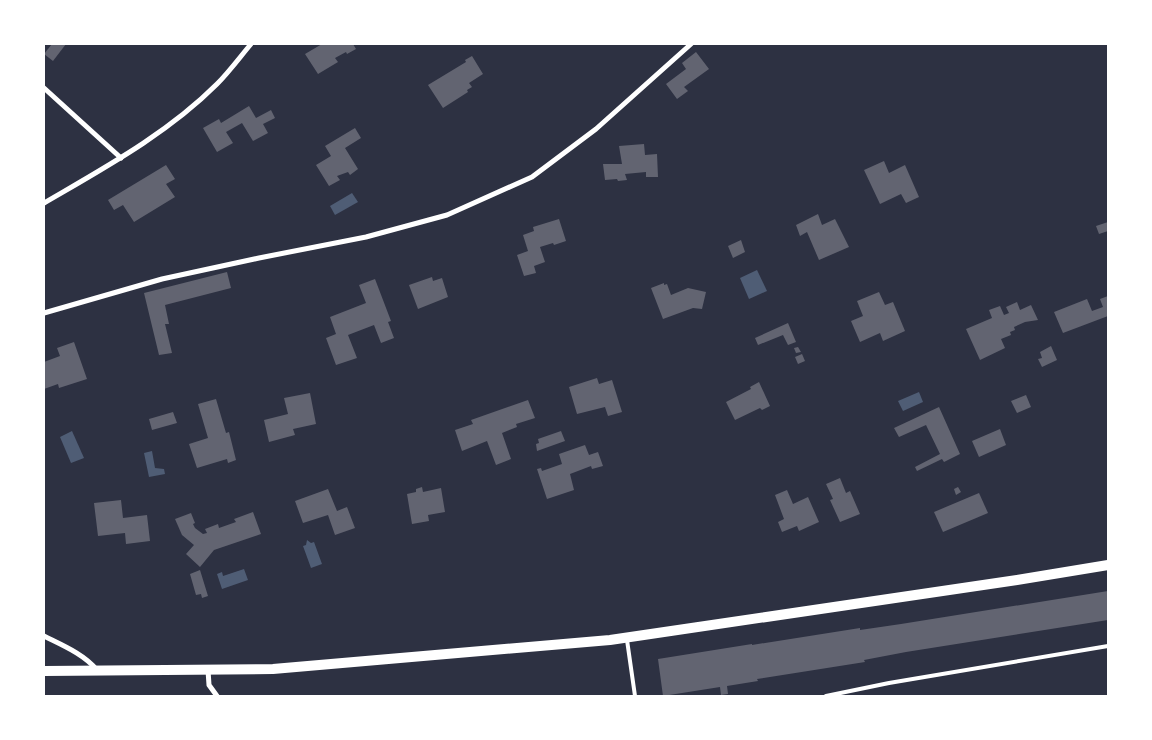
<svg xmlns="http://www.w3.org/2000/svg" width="1152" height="740" viewBox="0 0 1152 740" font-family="Roboto,sans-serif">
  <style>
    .water { fill: #4f5d75 }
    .building { fill: #626471 }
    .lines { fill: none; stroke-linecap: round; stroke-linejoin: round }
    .service { stroke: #fff; stroke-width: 4 }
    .minor { stroke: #fff; stroke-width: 5 }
    .secondary { stroke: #fff; stroke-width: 10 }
  </style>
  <rect width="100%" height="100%" fill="#2d3142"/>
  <!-- water -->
  <g class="water">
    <path d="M352,193L358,202L335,215L330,206Z"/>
    <path d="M757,270L767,291L749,299L740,278Z"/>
    <path d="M919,392L923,402L903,411L898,401Z"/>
    <path d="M72,431L84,458L71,463L60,437Z"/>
    <path d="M152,451L155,468L164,469L165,474L149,477L144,453Z"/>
    <path d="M307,540L311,543L314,542L322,564L311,568L303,546L306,545Z"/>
    <path d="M244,569L248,580L222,589L217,574L222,572L223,576Z"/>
  </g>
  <!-- building -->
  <g class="building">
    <path d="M52,44H66L53,61L44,54Z"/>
    <path d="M322,44H353L356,49L347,54L346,52L335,58L338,62L318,74L305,54Z"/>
    <path d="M696,52L709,69L684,87L688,91L677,99L666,84L686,69L682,63Z"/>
    <path d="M472,56L483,74L469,83L472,87L467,90L468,92L443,108L428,85L466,62L465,60Z"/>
    <path d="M249,106L256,118L271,110L275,118L263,124L268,133L253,141L242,123L226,132L233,143L217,152L203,128L219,119L221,123Z"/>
    <path d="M355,128L361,138L345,148L358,169L350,175L348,172L337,176L340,180L329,186L316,165L331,156L325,146Z"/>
    <path d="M644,144L645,155L657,154L658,177H646V172L625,174L627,180L618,181L617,179L605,180L603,164H622L619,146Z"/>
    <path d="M884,161L889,173L905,165L919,197L906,203L901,194L880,204L864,170Z"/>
    <path d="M166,165L175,179L166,184L175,197L134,222L123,205L114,210L108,200Z"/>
    <path d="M818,214L822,225L835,219L849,247L819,260L807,232L800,236L796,225Z"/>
    <path d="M559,219L566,241L554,245L553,243L540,247L545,262L534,266L536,273L524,276L517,255L528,251L523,235L534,231L533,227Z"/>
    <path d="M1108,222V231L1099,234L1096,226Z"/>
    <path d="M741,240L745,252L733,258L728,246Z"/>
    <path d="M227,272L231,288L165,305L169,324H165L172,353L159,355L144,293Z"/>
    <path d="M432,277L433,281L442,278L448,297L418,309L409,285Z"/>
    <path d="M375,279L391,321L388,322L394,338L381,343L374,325L348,335L357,358L336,365L326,338L336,334L330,317L366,303L359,285Z"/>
    <path d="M664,283V285L667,284L671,295L688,288L706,292L702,309L693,308L663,319L651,288Z"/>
    <path d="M879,292L885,305L893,302L905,331L883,341L880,333L860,342L851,321L863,316L857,301Z"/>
    <path d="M1108,296V316L1063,333L1054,312L1087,299L1092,311L1103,307L1100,299Z"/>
    <path d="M1017,302L1020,310L1031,305L1038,320L1025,322L1014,327L1015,330L1010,332L1011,335L1001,339L1005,348L980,360L966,329L992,318L989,310L1000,306L1004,315L1009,313L1006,307Z"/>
    <path d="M788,323L796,342L788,345L783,335L758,345L755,338Z"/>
    <path d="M74,342L87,379L59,388L58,384L44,389V362L60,356L57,348Z"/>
    <path d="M1051,346L1057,360L1042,367L1038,359L1042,358L1040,352Z"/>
    <path d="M798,347L801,352L796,353L794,348Z"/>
    <path d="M802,354L805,361L798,364L795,357Z"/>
    <path d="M597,378L599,384L612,380L622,412L608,416L605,407L577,414L569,387Z"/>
    <path d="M759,382L770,406L762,410L760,408L735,420L726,402L751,389L750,387Z"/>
    <path d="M310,393L316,424L293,429L295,435L269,442L264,420L288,414L284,398Z"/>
    <path d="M1026,395L1031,407L1017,413L1011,401Z"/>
    <path d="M216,399L226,433L229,432L236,460L228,463L227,459L197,468L189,444L208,438L198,404Z"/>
    <path d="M528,400L535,418L516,424L517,427L502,433L511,459L496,465L487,441L462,451L455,430L473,424L471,420Z"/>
    <path d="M939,407L960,454L944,462L942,459L917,471L915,467L940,454L926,425L899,437L894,428Z"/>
    <path d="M173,412L177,423L152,430L149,419Z"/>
    <path d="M1000,429L1006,445L979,457L972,441Z"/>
    <path d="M561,431L565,441L537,451L536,444L539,443L538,439Z"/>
    <path d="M585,445L589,455L598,452L603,466L592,469L591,466L570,474L574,490L547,499L537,469L541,468L542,471L562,464L559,454Z"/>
    <path d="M840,478L846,493L850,491L860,514L840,522L830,500L833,499L826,484Z"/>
    <path d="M422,487L423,492L441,488L445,512L428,515L429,521L412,524L407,494L416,492V489Z"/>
    <path d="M958,487L961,492L956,495L954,489Z"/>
    <path d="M328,489L337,511L347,507L355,528L335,535L328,515L303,523L295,501Z"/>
    <path d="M787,490L793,504L808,497L819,522L799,531L797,526L782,532L778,522L784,519L775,495Z"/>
    <path d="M979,493L988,513L943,532L934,512Z"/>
    <path d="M121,500L123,518L147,515L150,541L126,544L125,533L98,536L94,503Z"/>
    <path d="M253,512L261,534L214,550L200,567L186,554L194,545L182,535L175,519L191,513L195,523L193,524L195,528L203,534L207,533L205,529L218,524L219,528L236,522L234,519Z"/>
    <path d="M200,570L208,596L202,598L201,594L196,595L190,574Z"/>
    <path d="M1108,591V620L906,652L864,660L865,662L757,679L758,681L727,686L728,694L721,695L720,687L663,696L658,659L752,644V645L860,628V630L901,624Z"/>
  </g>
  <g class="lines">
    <!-- service -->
    <g class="service">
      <path d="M627,640L635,696"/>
      <path d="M826,696L889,683L1108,646"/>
    </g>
    <!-- minor -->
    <g class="minor">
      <path d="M44,88L121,158"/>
      <path d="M44,203C104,168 167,134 217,84C229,72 240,57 251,44"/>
      <path d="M44,313L162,279L259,258L366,237L447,215L532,177L596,129L691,44"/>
      <path d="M44,636C62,645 84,654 97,670"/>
      <path d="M208,670L209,685L217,696"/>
    </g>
    <!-- secondary -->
    <path class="secondary" d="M44,671L273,669L610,640L1017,580L1108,565"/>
  </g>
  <!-- border -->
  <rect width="1152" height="740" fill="none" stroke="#ffffff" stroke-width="90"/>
</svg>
